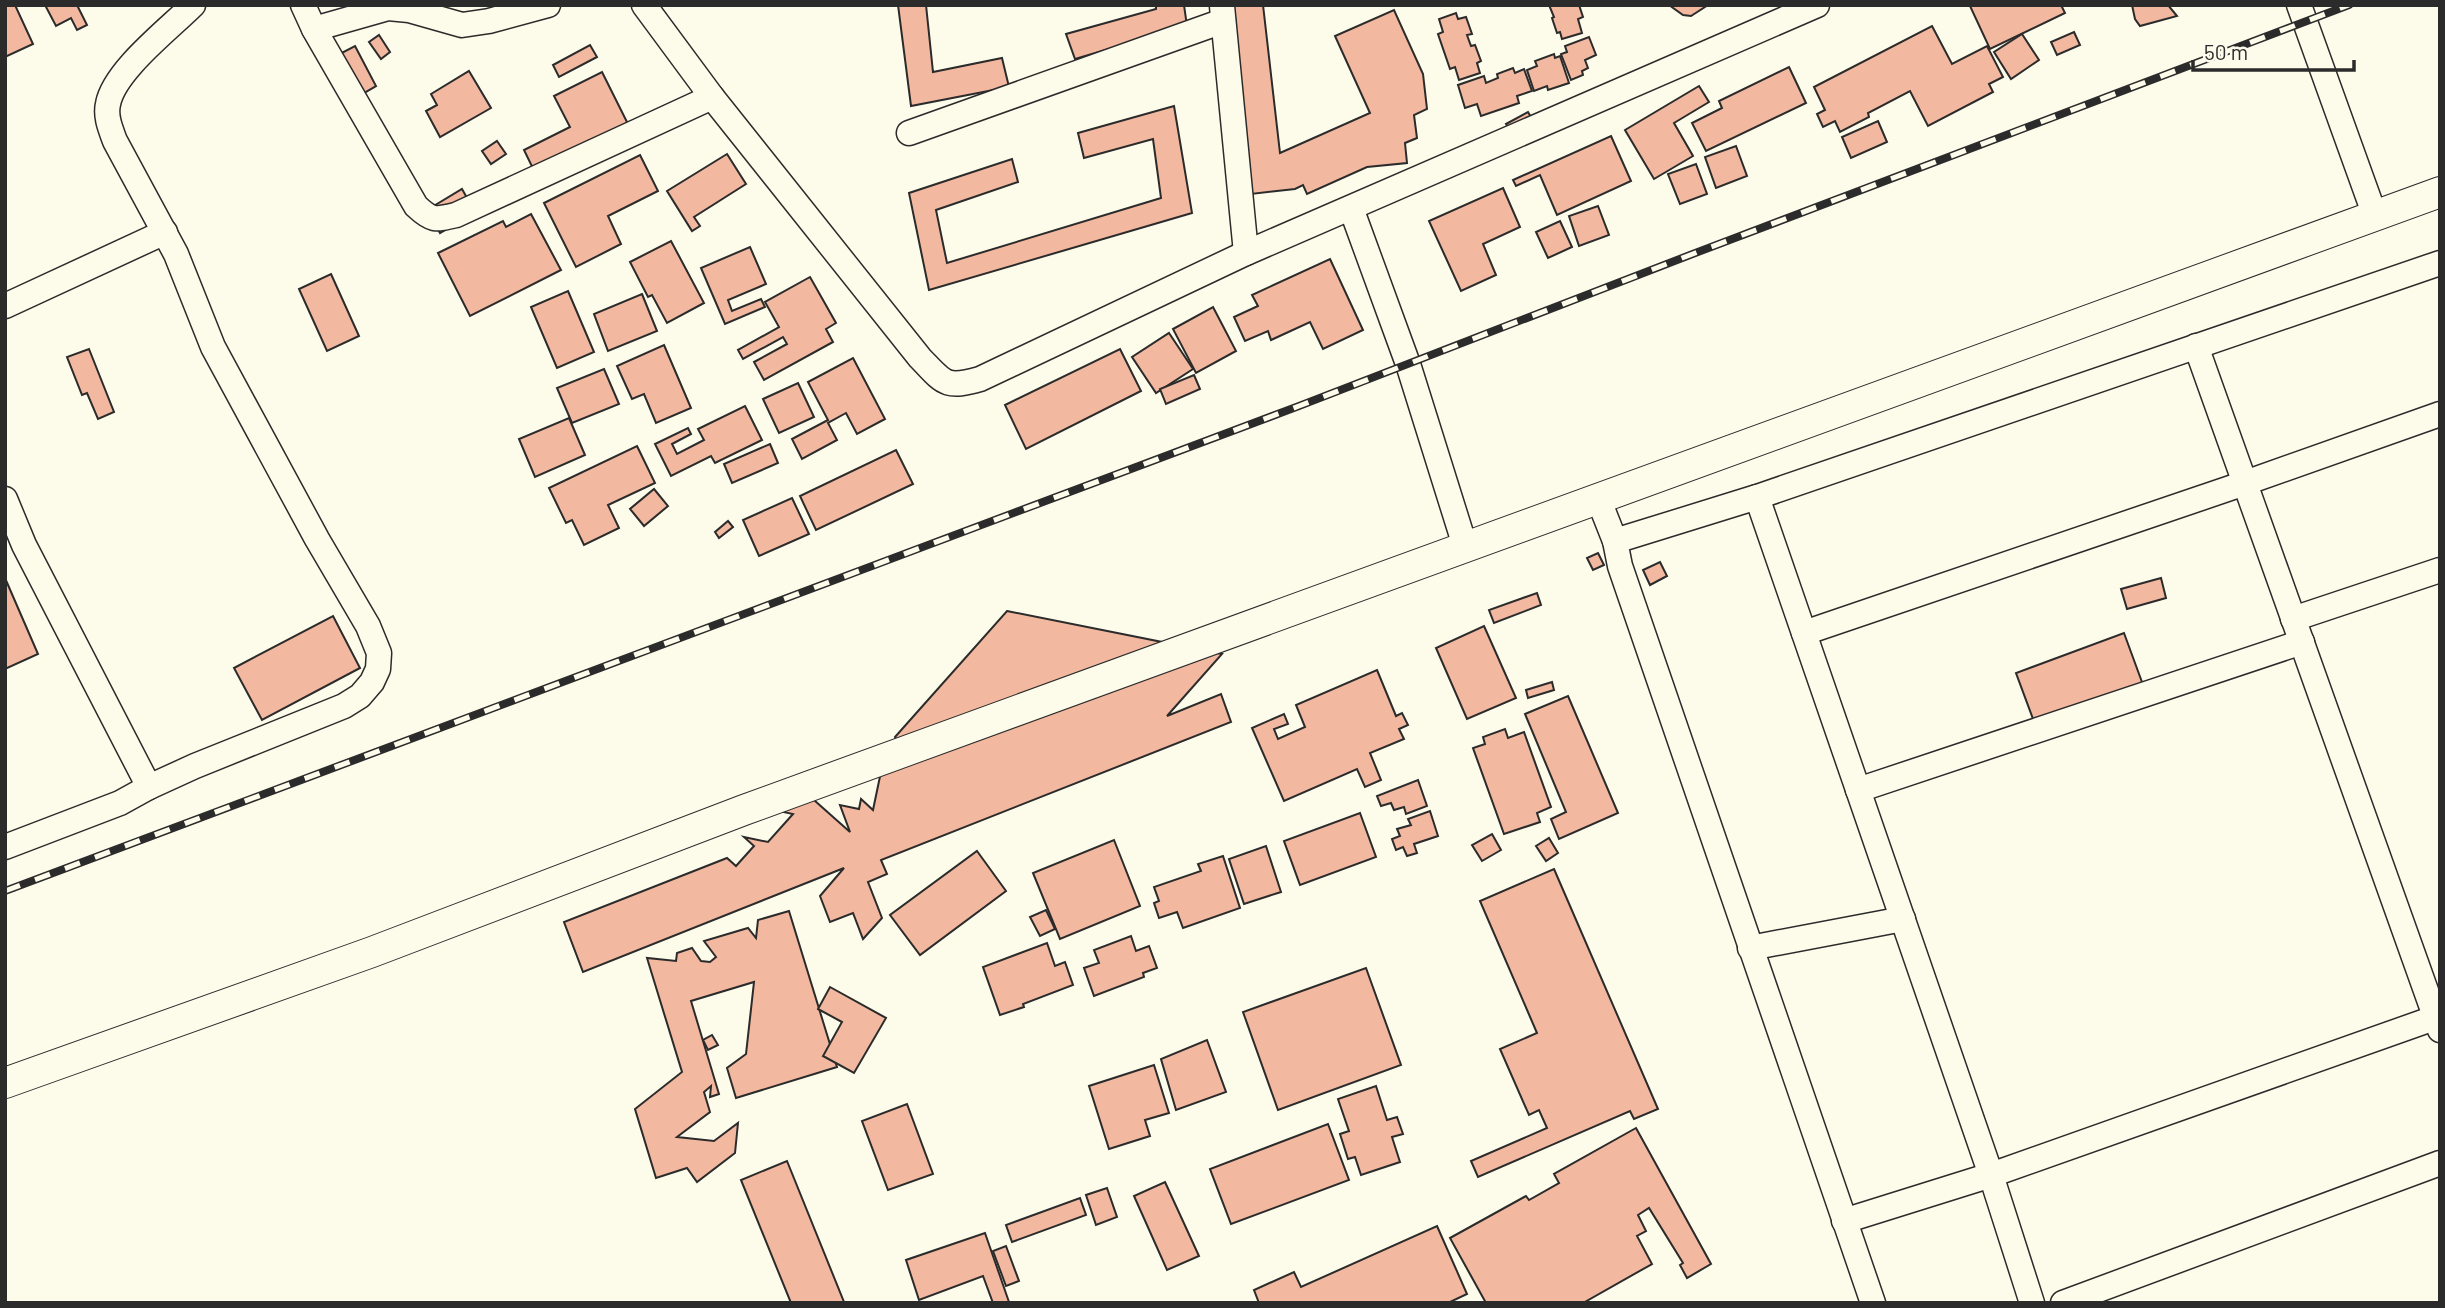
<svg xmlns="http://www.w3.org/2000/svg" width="2445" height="1308" viewBox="0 0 2445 1308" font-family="Barlow,sans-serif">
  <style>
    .building { fill: #f2b8a0; stroke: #2b2b2b; stroke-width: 2 }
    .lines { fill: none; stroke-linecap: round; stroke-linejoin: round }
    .minor-casing { stroke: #2b2b2b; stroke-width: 27 }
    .major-casing { stroke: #2b2b2b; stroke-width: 32 }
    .minor { stroke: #fdfbea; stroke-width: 24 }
    .major { stroke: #fdfbea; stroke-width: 30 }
    .rail-casing { stroke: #2b2b2b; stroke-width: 8 }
    .rail { stroke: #fdfbea; stroke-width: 5; stroke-dasharray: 16; stroke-linecap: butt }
  </style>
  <rect width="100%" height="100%" fill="#fdfbea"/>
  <!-- building -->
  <g class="building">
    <path d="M5,5H15L33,44L5,57Z"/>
    <path d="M45,5H77L87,25L77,30L71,18L56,26Z"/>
    <path d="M898,5H926L933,72L1002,58L1009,87L911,106Z"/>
    <path d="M1156,5H1184L1187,26L1075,59L1066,34L1156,9Z"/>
    <path d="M1230,5H1263L1280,153L1370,113L1335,36L1394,10L1423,74L1427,109L1414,115L1417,138L1405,143L1407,163L1367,167L1307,194L1303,185L1295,189L1251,194Z"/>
    <path d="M1549,5H1579L1583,17L1578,19L1582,33L1562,39L1560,32L1557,33L1552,18L1554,17Z"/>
    <path d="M1669,5H1708L1691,16L1683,15Z"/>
    <path d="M1972,5H2061L2065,13L1990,49L1970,6Z"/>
    <path d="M2132,5H2168L2177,16L2140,26L2135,19Z"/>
    <path d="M1456,13L1458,19L1466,17L1472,34L1467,35L1471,46L1475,45L1481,61L1477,63L1480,73L1459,80L1455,67L1450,69L1438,34L1443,32L1439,19Z"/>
    <path d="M1932,26L1952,64L1987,46L2003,77L1989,84L1993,92L1928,126L1910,91L1868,113L1869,117L1840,132L1835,121L1823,127L1817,114L1825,110L1814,87Z"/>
    <path d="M2074,32L2080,45L2057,55L2051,42Z"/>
    <path d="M2022,34L2039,60L2011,79L1994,52Z"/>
    <path d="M379,35L390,52L381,59L369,42Z"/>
    <path d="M1589,37L1596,55L1585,60L1588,68L1582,71L1583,75L1571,80L1561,54L1567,52L1565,46Z"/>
    <path d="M590,45L597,57L559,77L553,65Z"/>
    <path d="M355,46L376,86L352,100L330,59Z"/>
    <path d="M1554,54L1555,58L1560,56L1569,83L1548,90L1547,86L1534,91L1527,70L1537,66L1535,61Z"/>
    <path d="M1789,67L1806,103L1706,151L1692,123L1722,108L1719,101Z"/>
    <path d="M1513,68L1515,73L1524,69L1532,91L1517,96L1519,103L1481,116L1477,104L1465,108L1458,85L1484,76L1486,83L1498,78L1497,74Z"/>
    <path d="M469,71L491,108L440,137L426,111L437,105L431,94Z"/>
    <path d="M602,72L634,136L540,183L524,150L570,127L554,96Z"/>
    <path d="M1699,86L1709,102L1674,123L1693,156L1654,179L1625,130Z"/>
    <path d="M1174,106L1192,213L929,290L909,193L1012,159L1018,182L936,210L947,263L1161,198L1153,139L1084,158L1078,133Z"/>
    <path d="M1528,112L1535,124L1513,136L1506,124Z"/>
    <path d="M1878,121L1887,142L1851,158L1842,137Z"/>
    <path d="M1611,136L1631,181L1557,215L1540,175L1516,186L1513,180Z"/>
    <path d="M497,141L506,154L491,164L482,151Z"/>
    <path d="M1736,146L1747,176L1716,188L1705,157Z"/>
    <path d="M727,154L746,184L694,217L700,226L692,231L667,191Z"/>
    <path d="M640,155L658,191L608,216L621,244L576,267L544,203Z"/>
    <path d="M1696,164L1707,194L1680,204L1668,174Z"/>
    <path d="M1503,188L1520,227L1483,244L1496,275L1461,291L1429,221Z"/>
    <path d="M462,189L475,212L440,233L427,210Z"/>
    <path d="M1598,206L1609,235L1579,246L1569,216Z"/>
    <path d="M531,214L561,270L470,316L438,253L503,221L506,227Z"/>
    <path d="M1560,221L1572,247L1548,258L1536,232Z"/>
    <path d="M671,241L704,303L667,323L652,295L648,297L630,262Z"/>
    <path d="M750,247L766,284L728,300L732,311L761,299L765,307L725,324L701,268Z"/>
    <path d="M1330,259L1363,330L1323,349L1310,322L1271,340L1268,331L1245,341L1234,317L1258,306L1252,295Z"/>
    <path d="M331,274L359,336L327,351L299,289Z"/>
    <path d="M810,277L836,323L826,329L833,342L764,380L754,362L787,344L783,337L743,359L738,350L779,327L765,302Z"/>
    <path d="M568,291L594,352L557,368L531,307Z"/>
    <path d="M642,294L657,331L608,351L594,314Z"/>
    <path d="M1213,307L1236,351L1196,373L1173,329Z"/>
    <path d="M1169,333L1193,369L1156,393L1132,357Z"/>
    <path d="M664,345L691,408L656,423L644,394L632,399L617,366Z"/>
    <path d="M89,349L114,412L98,419L87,393L82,395L67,357Z"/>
    <path d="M1120,349L1141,391L1026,449L1005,405Z"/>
    <path d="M853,358L885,419L857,434L846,413L828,423L837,440L802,459L792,439L828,420L808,382Z"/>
    <path d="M604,369L619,404L572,423L557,388Z"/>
    <path d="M1194,375L1200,389L1166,404L1160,389Z"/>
    <path d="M798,383L814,417L779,433L763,399Z"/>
    <path d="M745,406L762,440L715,463L711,456L671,476L655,444L688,428L691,434L672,444L677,454L704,440L698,429Z"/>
    <path d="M569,418L585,455L535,477L519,439Z"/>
    <path d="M770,444L778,463L732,483L724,464Z"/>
    <path d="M637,446L655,483L608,505L619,528L584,545L572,520L566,523L549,488Z"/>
    <path d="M896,450L913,484L816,530L800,496Z"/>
    <path d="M654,489L668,506L644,526L630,509Z"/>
    <path d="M792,498L809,534L759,556L743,520Z"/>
    <path d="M728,521L733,527L719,538L715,532Z"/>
    <path d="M1598,553L1604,565L1593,570L1587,558Z"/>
    <path d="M1660,562L1667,576L1650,585L1643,570Z"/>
    <path d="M5,578L38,654L5,669Z"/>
    <path d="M2161,578L2166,598L2127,609L2121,589Z"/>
    <path d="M1537,593L1541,605L1494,623L1489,610Z"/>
    <path d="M1007,611L1222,654L1167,716L1221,694L1231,722L881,860L887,874L868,882L882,918L863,939L853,913L830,922L820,896L844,868L583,972L564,922L727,858L736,866L754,846L744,837L768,842L793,814L774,810L797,785L850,832L840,805L859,809L861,799L873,810L883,762L902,754L895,737Z"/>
    <path d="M333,616L360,668L262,720L234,668Z"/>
    <path d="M1484,626L1516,698L1467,719L1436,648Z"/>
    <path d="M2124,633L2146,693L2036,727L2016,673Z"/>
    <path d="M1377,670L1396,716L1402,713L1408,725L1399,729L1404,739L1370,753L1381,780L1365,787L1357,769L1284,801L1252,728L1284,714L1288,724L1274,729L1278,739L1305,727L1296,705Z"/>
    <path d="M1552,682L1554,690L1528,698L1526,690Z"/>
    <path d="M1568,696L1618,813L1559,839L1551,819L1566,812L1525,714Z"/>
    <path d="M1505,729L1508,738L1524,732L1551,807L1537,813L1540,822L1504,834L1473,748L1485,744L1483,737Z"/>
    <path d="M1418,780L1427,806L1406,814L1404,807L1394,810L1391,803L1381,806L1377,796Z"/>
    <path d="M1430,811L1438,836L1414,844L1417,853L1407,856L1403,847L1396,850L1392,839L1400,836L1397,829L1411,825L1408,819Z"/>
    <path d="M1360,813L1376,857L1300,885L1284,841Z"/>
    <path d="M1492,834L1501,850L1482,861L1472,845Z"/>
    <path d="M1549,838L1558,853L1546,861L1536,846Z"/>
    <path d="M1114,840L1140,906L1060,939L1033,873Z"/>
    <path d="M1266,846L1281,892L1244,904L1229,859Z"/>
    <path d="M977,851L1006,891L920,955L890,915Z"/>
    <path d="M1223,856L1240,908L1183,928L1177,912L1159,918L1154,903L1159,901L1154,887L1201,871L1198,864Z"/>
    <path d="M1554,869L1658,1109L1634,1119L1630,1111L1478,1177L1471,1161L1547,1128L1539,1110L1529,1115L1500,1049L1537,1033L1480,901Z"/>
    <path d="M1046,910L1055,929L1040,936L1030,917Z"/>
    <path d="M789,911L837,1067L736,1098L727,1068L746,1054L754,982L691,1001L719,1094L710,1097L711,1086L704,1092L710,1112L677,1137L714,1141L738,1123L735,1153L697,1182L687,1168L656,1178L635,1109L682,1072L647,958L676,961L677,953L692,948L701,961L710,962L716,957L704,941L748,928L756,938L758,920Z"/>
    <path d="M1131,936L1136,951L1149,946L1157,968L1143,973L1144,977L1094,996L1084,968L1099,963L1094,950Z"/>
    <path d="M1047,943L1055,966L1065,962L1073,985L1023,1004L1024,1007L1000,1015L983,967Z"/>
    <path d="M1366,968L1401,1065L1278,1110L1243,1012Z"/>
    <path d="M830,987L886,1018L854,1073L823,1056L842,1022L818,1009Z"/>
    <path d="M712,1035L718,1045L708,1050L703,1040Z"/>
    <path d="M1207,1040L1226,1092L1176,1110L1161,1059Z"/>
    <path d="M1154,1065L1169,1113L1145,1120L1150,1136L1109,1149L1089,1086Z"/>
    <path d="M1376,1086L1387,1120L1397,1117L1403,1134L1392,1137L1400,1162L1361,1175L1355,1157L1348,1159L1340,1134L1349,1131L1338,1099Z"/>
    <path d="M907,1104L933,1174L888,1190L862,1121Z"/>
    <path d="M1328,1124L1349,1180L1231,1224L1210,1169Z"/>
    <path d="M1636,1128L1711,1264L1687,1278L1680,1265L1683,1263L1649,1208L1638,1215L1646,1231L1637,1236L1652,1264L1583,1303H1486L1450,1238L1526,1196L1529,1200L1559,1183L1554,1174Z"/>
    <path d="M787,1161L844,1302L842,1303H791L741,1180Z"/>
    <path d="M1165,1182L1199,1256L1167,1270L1134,1196Z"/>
    <path d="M1107,1188L1117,1217L1096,1225L1086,1195Z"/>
    <path d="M1080,1198L1086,1215L1012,1242L1006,1225Z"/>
    <path d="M1437,1226L1467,1294L1448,1303H1259L1254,1290L1294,1272L1301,1287Z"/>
    <path d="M985,1233L1009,1302L993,1303L983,1276L919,1300L906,1260Z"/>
    <path d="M1006,1246L1019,1281L1006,1286L993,1251Z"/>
  </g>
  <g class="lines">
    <!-- minor casing -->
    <g class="minor-casing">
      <g id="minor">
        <path d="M303,5L314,29L388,8L409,10L462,25L489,21L548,5"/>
        <path d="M644,5L712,97L920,358C944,383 945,389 980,379L1246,253L1817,5"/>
        <path d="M2299,5L2375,216"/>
        <path d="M1222,6L1246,253"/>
        <path d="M314,29L416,206C432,221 435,220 456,215L712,97"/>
        <path d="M909,133L1223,21"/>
        <path d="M1351,208L1408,364L1465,546"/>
        <path d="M5,306L165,232"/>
        <path d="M2196,346L2440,1030"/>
        <path d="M1757,497L1991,1175L2032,1303"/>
        <path d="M1598,498L1615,541"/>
        <path d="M5,499L24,545L149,787"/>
        <path d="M2293,619L2440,570"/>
        <path d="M1804,633L2245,483L2440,414"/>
        <path d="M1858,790L2302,642"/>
        <path d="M5,847L120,803L149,787L195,766L344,706L360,696L372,682L378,669L379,653L368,626L317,539L213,347L176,254L115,141C111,130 105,117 108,104C114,71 169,29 193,5"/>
        <path d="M1750,948L1903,919"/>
        <path d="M1844,1221L1991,1175L2440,1016"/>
        <path d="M1873,1303L1620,566L1615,541L1757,497L2440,263"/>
        <path d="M2063,1303L2440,1163"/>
      </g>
    </g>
    <!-- major casing -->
    <g class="major-casing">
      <path id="major" d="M5,1083L372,952L744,810L2440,192"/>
    </g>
    <!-- minor -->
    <use href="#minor" class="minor"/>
    <!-- major -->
    <use href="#major" class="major"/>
    <!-- rail casing -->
    <g class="rail-casing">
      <path id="rail" d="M5,891L1299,406L1690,255L2349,5"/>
    </g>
    <!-- rail -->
    <use href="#rail" class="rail"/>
  </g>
  <!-- border -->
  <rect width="2445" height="1308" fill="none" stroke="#2b2b2b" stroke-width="14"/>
  <!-- scale -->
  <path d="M2193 60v10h161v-10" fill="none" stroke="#2b2b2b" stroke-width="3.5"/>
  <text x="2204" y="60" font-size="21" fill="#2b2b2b" stroke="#fdfbea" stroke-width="5" paint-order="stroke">50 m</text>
</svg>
